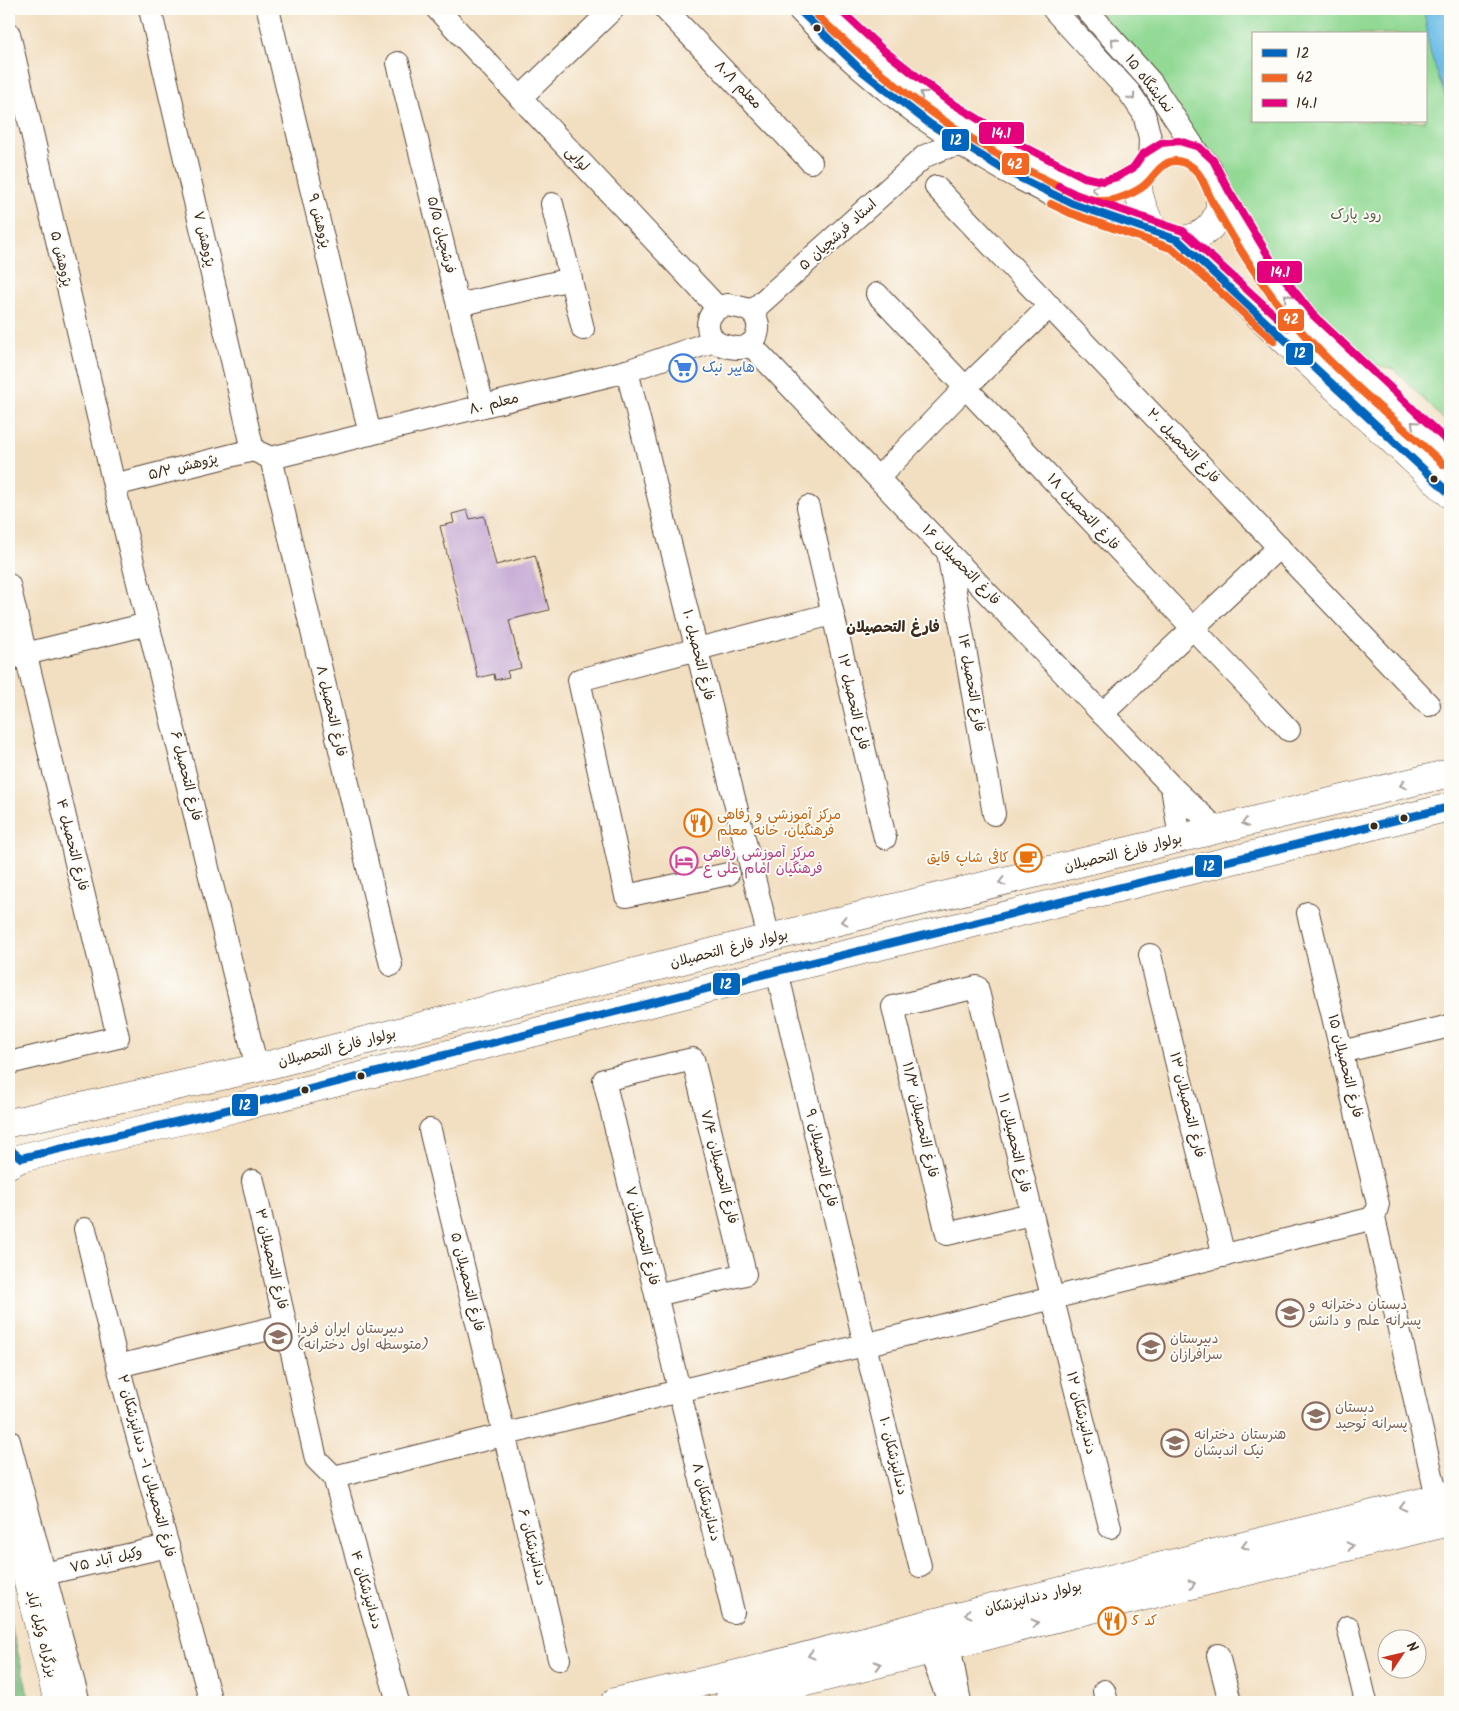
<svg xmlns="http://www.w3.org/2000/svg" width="1459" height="1711" viewBox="0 0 1459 1711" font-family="Kalam,'Playpen Sans Arabic',sans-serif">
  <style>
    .green { fill: #92d994; stroke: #668259; fill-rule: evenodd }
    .forest { fill: #75b97e; stroke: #58724e }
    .water { fill: #6dbee8; stroke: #547483 }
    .building { fill: #c3a5d2 }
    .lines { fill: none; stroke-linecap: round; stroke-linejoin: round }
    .minor-casing { stroke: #564536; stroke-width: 24 }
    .major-casing { stroke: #564536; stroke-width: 29 }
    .highway-casing { stroke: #564536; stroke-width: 29 }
    .minor { stroke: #fff; stroke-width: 22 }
    .major { stroke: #fff; stroke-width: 28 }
    .highway { stroke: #fff; stroke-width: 28 }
    .bus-1-casing { stroke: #fdfcf7; stroke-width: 11 }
    .bus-2-casing { stroke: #fdfcf7; stroke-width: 11 }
    .bus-3-casing { stroke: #fdfcf7; stroke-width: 11 }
    .bus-1 { stroke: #0065bd; stroke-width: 8 }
    .bus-2 { stroke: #f26522; stroke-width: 8 }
    .bus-3 { stroke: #e5007d; stroke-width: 8 }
    .oneway { stroke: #a79f9a }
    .bus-dot { fill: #3b2a1e; stroke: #fdfcf7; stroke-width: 2 }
    .labels { text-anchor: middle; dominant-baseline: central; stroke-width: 4; stroke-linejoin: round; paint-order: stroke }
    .street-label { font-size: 14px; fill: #3b2a1e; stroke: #fdfcf7 }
    .park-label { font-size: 14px; fill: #555f41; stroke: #fdfcf7 }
    .shop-label { font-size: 14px; fill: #366cbe; stroke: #fdfcf7; text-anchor: start }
    .food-label { font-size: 14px; fill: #c56008; stroke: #fdfcf7; text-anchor: start }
    .hotel-label { font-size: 14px; fill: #b23c85; stroke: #fdfcf7; text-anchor: start }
    .education-label { font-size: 14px; fill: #785e54; stroke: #fdfcf7; text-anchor: start }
    .neighbourhood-label { font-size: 15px; font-weight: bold; fill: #3b2a1e; stroke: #fdfcf7 }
    .line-badge { stroke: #fdfcf7; stroke-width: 2 }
    .badge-label { font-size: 14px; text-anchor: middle; font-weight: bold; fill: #fff }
  </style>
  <rect width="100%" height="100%" fill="#fdfcf7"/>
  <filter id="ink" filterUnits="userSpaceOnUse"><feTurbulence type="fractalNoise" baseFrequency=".02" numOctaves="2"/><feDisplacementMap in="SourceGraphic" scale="10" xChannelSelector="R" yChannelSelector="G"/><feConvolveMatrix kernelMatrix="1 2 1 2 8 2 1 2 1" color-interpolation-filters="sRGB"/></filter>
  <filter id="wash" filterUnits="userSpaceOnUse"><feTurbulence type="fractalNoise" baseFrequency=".0096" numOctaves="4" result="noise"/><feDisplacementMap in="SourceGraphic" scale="20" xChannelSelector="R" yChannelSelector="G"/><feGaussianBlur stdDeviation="1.12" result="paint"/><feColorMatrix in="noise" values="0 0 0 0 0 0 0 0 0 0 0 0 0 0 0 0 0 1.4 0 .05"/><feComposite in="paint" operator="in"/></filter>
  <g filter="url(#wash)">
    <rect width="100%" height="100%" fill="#f2dec0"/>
    <!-- green -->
    <path class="green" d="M1098,9H1450V426L1394,369L1375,365L1309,312ZM1253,34H1425V121H1253Z"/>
    <!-- forest -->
    <path class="forest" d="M9,1617L30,1702H9Z"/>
    <!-- water -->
    <path class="water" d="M1424,9H1450V110L1430,52Z"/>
    <g id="blocks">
      <!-- building -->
      <path class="building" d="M467,510L470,519L484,516L496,565L535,555L549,610L509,620L521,668L507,671L509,677L495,680L494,674L478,678L440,526L454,523L452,514Z"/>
    </g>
  </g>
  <g filter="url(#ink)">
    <use href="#blocks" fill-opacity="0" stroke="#564536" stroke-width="1"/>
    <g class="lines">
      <!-- minor casing -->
      <g class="minor-casing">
        <g id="minor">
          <path d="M150,9L253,450L271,458"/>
          <path d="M268,9L370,434"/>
          <path d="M437,9L718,308"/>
          <path d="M665,9L811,162"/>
          <path d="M798,9C875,90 969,159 1072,204C1101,216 1133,225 1162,235"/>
          <path d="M825,9C887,75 964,128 1045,168C1063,177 1081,189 1101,191C1115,191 1129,182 1140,176"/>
          <path d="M1053,9L1129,92L1144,114L1150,138L1149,162"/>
          <path d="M1086,9L1151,82L1205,164"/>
          <path d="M9,34L114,485L257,1068"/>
          <path d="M398,63L483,406"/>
          <path d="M520,98L613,9"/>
          <path d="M936,187L1429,705"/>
          <path d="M552,204L583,329"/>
          <path d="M877,294L1289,730"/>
          <path d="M458,305L571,279"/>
          <path d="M728,305C736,307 745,307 751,312C765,324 757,348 739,348C732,348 725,346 719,344C701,332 706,308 728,305Z"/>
          <path d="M751,312L925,156L944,148L964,145"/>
          <path d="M750,344L1172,787L1218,830"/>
          <path d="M627,371L769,938"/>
          <path d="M271,458L391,965"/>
          <path d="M271,458L627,371L714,341"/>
          <path d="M878,478L965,388L1050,306"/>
          <path d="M114,485L253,450"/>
          <path d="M808,507L885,838"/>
          <path d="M948,552L994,814"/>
          <path d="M9,585L118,1037L9,1063"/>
          <path d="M9,658L148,624"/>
          <path d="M1102,714L1279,547"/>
          <path d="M1172,787L1180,839"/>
          <path d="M728,874L626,896L579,680L832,614"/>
          <path d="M1308,913L1378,1204L1374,1218L1437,1498"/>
          <path d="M1150,955L1224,1256"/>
          <path d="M777,971L865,1345L920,1566"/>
          <path d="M1341,1052L1450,1026"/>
          <path d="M430,1130L559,1659"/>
          <path d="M253,1181L316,1459L334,1477L398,1702"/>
          <path d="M1031,1214L947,1234L893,1007L977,987C1020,1168 1064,1347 1110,1527"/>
          <path d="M85,1229L118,1366L211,1702"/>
          <path d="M656,1295L745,1274L693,1059L604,1080L733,1612"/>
          <path d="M118,1366L285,1325"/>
          <path d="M9,1441L78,1699"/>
          <path d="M334,1477L1374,1218"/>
          <path d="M44,1574L168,1546"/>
          <path d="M1348,1627L1366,1702"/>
          <path d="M949,1645L960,1702"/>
          <path d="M930,1651L949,1702"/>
          <path d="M1218,1655L1230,1702"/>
          <path d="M1104,1691L1107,1702"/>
        </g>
      </g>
      <!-- major casing -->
      <g class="major-casing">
        <g id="major">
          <path d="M1220,196C1220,201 1220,209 1218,214C1207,242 1170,249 1151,225C1147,220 1145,211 1142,205C1139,195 1136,186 1140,176C1148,155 1174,145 1193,155C1197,157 1203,161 1205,164C1212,173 1215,186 1220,195C1234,220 1250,245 1265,269C1313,342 1386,398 1450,457"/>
          <path d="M1178,240L1450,494"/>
          <path d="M9,1123L257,1068L769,938L1450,773"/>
          <path d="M9,1164L21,1158L235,1108L777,971L1450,807"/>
          <path d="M615,1702L746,1672L928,1624L1450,1495"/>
          <path d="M728,1702L1084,1611L1450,1522"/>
        </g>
      </g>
      <!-- highway casing -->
      <g class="highway-casing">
        <path id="highway" d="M9,1507L58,1702"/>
      </g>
      <!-- minor -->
      <use href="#minor" class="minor"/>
      <!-- major -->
      <use href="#major" class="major"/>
      <!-- highway -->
      <use href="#highway" class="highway"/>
      <!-- bus-1 casing -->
      <g class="bus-1-casing">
        <g id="bus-1">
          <path d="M798,9L862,71L930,124L1006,171L1073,204L1178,240L1450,494"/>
          <path d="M9,1145L13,1152L21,1158L235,1108L777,971L1450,807"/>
        </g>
      </g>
      <!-- bus-2 casing -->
      <g class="bus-2-casing">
        <g id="bus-2">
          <path d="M818,16C886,82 953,134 1039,176C1059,186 1079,199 1102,201C1114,202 1139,192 1148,182C1159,170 1168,153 1189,165C1202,172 1206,191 1213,203C1227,228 1241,252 1257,275C1306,349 1379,405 1443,464"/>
          <path d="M1051,204L1070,213L1173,249L1274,341"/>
        </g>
      </g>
      <!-- bus-3 casing -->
      <g class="bus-3-casing">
        <g id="bus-3">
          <path d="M839,9L882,49L947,100L1021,145L1084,177L1103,181L1117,177L1133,168L1142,155L1161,143L1179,141L1199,147L1213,160L1229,191L1274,265L1313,315L1450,444"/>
          <path d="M1059,186L1077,195L1183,231L1288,327"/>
        </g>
      </g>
      <!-- bus-1 -->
      <use href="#bus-1" class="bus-1"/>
      <!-- bus-2 -->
      <use href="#bus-2" class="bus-2"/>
      <!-- bus-3 -->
      <use href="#bus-3" class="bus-3"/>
    </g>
    <!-- one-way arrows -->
    <defs><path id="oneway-chevron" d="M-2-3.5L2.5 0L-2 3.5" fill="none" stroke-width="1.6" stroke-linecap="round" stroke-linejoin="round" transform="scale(1.25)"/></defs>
    <g class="oneway">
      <use href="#oneway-chevron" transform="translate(1114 41) rotate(-132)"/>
      <use href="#oneway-chevron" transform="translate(923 94) rotate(-142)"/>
      <use href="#oneway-chevron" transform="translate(1132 97) rotate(55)"/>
      <use href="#oneway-chevron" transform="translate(1095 189) rotate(-168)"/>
      <use href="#oneway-chevron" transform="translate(1287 297) rotate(-128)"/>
      <use href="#oneway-chevron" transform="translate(1414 424) rotate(-138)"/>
      <use href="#oneway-chevron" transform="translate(1403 785) rotate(167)"/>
      <use href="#oneway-chevron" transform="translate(1245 823) rotate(166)"/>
      <use href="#oneway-chevron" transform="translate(1002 882) rotate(166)"/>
      <use href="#oneway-chevron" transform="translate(844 921) rotate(167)"/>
      <use href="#oneway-chevron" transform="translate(1403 1507) rotate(166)"/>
      <use href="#oneway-chevron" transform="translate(1245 1546) rotate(166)"/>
      <use href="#oneway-chevron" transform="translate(1350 1546) rotate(-13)"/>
      <use href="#oneway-chevron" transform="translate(1192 1584) rotate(-14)"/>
      <use href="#oneway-chevron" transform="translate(968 1614) rotate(166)"/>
      <use href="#oneway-chevron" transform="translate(1035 1623) rotate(-14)"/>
      <use href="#oneway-chevron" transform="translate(811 1655) rotate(165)"/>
      <use href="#oneway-chevron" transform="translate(878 1665) rotate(-15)"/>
    </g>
  </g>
  <!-- icons -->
  <defs>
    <g id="supermarket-ring" transform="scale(1.4375)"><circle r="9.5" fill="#fdfcf7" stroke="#3f7fe0" stroke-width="1.5"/><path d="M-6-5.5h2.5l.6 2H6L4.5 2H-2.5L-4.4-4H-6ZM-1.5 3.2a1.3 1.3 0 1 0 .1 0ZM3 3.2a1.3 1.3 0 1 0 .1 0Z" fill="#3f7fe0"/></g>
    <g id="restaurant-ring" transform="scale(1.4375)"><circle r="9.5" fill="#fdfcf7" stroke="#e8710a" stroke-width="1.5"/><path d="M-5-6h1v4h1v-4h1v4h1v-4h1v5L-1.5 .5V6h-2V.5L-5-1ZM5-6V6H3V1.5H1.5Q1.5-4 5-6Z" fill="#e8710a"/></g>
    <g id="cafe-ring" transform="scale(1.4375)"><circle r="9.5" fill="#fdfcf7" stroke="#e8710a" stroke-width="1.5"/><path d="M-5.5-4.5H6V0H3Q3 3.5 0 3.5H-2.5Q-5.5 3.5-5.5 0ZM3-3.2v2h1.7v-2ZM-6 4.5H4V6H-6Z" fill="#e8710a"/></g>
    <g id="hotel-ring" transform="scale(1.4375)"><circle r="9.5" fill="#fdfcf7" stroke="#d1479c" stroke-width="1.5"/><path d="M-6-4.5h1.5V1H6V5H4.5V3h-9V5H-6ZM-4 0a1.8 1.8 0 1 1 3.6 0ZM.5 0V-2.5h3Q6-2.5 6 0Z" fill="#d1479c"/></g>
    <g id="school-ring" transform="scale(1.4375)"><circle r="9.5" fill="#fdfcf7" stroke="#8d6e63" stroke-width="1.5"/><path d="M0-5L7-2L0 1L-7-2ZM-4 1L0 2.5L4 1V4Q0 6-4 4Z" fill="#8d6e63"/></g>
  </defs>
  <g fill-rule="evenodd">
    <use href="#supermarket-ring" x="683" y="368"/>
    <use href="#restaurant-ring" x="698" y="823"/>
    <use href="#cafe-ring" x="1028" y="858"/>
    <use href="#hotel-ring" x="684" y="861"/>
    <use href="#school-ring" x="1290" y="1313"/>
    <use href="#school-ring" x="278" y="1337"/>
    <use href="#school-ring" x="1151" y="1347"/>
    <use href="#school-ring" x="1316" y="1416"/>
    <use href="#school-ring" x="1175" y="1443"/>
    <use href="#restaurant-ring" x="1112" y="1621"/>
  </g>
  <!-- markers -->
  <g class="bus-dot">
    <circle cx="817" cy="28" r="4.5"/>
    <circle cx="1434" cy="479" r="4.5"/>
    <circle cx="1404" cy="818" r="4.5"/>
    <circle cx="1374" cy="826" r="4.5"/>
    <circle cx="361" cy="1076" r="4.5"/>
    <circle cx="305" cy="1090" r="4.5"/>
  </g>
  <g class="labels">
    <!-- street labels -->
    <g class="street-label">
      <text transform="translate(1149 84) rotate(52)">نمایشگاه ۱۵</text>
      <text transform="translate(738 85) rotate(46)">معلم ۸۰/۱</text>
      <text transform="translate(577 159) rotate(47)">لوایی</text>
      <text transform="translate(319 221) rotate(76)">پژوهش ۹</text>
      <text transform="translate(441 235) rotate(76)">فرشچیان ۵/۵</text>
      <text transform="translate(838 235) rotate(-42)">استاد فرشچیان ۵</text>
      <text transform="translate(204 239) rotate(77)">پژوهش ۷</text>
      <text transform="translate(61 259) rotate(77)">پژوهش ۵</text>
      <text transform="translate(494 404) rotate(-14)">معلم ۸۰</text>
      <text transform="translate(1183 446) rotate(46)">فارغ التحصیل ۲۰</text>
      <text transform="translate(183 467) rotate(-14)">پژوهش ۵/۲</text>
      <text transform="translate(1083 512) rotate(47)">فارغ التحصیل ۱۸</text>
      <text transform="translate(961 565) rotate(46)">فارغ التحصیلان ۱۶</text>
      <text transform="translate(698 655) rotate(76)">فارغ التحصیل ۱۰</text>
      <text transform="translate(971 683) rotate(80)">فارغ التحصیل ۱۴</text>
      <text transform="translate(853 702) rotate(77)">فارغ التحصیل ۱۲</text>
      <text transform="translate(331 711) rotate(77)">فارغ التحصیل ۸</text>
      <text transform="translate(186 776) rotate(76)">فارغ التحصیل ۶</text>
      <text transform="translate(72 845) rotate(76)">فارغ التحصیل ۴</text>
      <text transform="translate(1123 853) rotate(-14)">بولوار فارغ التحصیلان</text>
      <text transform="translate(729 949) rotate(-14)">بولوار فارغ التحصیلان</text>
      <text transform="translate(337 1048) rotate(-14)">بولوار فارغ التحصیلان</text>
      <text transform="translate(1345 1066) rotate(76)">فارغ التحصیلان ۱۵</text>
      <text transform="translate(1187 1105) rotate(76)">فارغ التحصیلان ۱۳</text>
      <text transform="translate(920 1120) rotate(77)">فارغ التحصیلان ۱۱/۳</text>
      <text transform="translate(1014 1143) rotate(77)">فارغ التحصیلان ۱۱</text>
      <text transform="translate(821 1158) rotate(77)">فارغ التحصیلان ۹</text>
      <text transform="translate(719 1167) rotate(76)">فارغ التحصیلان ۷/۴</text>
      <text transform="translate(642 1236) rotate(76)">فارغ التحصیلان ۷</text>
      <text transform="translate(271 1259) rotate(77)">فارغ التحصیلان ۳</text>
      <text transform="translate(467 1282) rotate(76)">فارغ التحصیلان ۵</text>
      <text transform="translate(1081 1413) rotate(76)">دندانپزشکان ۱۲</text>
      <text transform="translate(893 1456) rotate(76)">دندانپزشکان ۱۰</text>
      <text transform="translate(146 1466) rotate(75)">فارغ التحصیلان ۱- دندانپزشکان ۲</text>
      <text transform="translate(706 1502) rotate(76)">دندانپزشکان ۸</text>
      <text transform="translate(532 1547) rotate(76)">دندانپزشکان ۶</text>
      <text transform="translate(106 1560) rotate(-13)">وکیل آباد ۷۵</text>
      <text transform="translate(366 1590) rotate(74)">دندانپزشکان ۴</text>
      <text transform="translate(1033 1598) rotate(-14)">بولوار دندانپزشکان</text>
      <text transform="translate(41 1634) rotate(76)">بزرگراه وکیل آباد</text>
    </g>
    <!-- park labels -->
    <g class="park-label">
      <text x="1356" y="215">رود پارک</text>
    </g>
    <!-- shop labels -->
    <g class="shop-label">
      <text x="702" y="368">هایپر نیک</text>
    </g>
    <!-- food labels -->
    <g class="food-label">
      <text x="717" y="815">مرکز آموزشی و رفاهی<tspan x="717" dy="16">فرهنگیان، خانه معلم</tspan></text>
      <text x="1009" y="858" text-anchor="end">کافی شاپ قایق</text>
      <text x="1131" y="1621">کد 5</text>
    </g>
    <!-- hotel labels -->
    <g class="hotel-label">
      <text x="703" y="853">مرکز آموزشی رفاهی<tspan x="703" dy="16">فرهنگیان امام علی ع</tspan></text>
    </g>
    <!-- education labels -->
    <g class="education-label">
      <text x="1309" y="1305">دبستان دخترانه و<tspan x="1309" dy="16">پسرانه علم و دانش</tspan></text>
      <text x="297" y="1329">دبیرستان ایران فردا<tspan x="297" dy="16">(متوسطه اول دخترانه)</tspan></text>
      <text x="1170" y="1339">دبیرستان<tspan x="1170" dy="16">سرافرازان</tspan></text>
      <text x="1335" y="1408">دبستان<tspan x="1335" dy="16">پسرانه توحید</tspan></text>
      <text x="1194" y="1435">هنرستان دخترانه<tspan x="1194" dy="16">نیک اندیشان</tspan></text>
    </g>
    <!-- neighbourhood labels -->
    <g class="neighbourhood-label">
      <text x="893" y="628">فارغ التحصیلان</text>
    </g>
  </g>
  <g class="line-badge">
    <rect x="978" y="121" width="47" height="24" rx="5" fill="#e5007d"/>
    <rect x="941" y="128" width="29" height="24" rx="5" fill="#0065bd"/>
    <rect x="1001" y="152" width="29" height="24" rx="5" fill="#f26522"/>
    <rect x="1256" y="260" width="47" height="24" rx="5" fill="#e5007d"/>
    <rect x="1277" y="308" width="28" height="24" rx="5" fill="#f26522"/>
    <rect x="1285" y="342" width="29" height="24" rx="5" fill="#0065bd"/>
    <rect x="1194" y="854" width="29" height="24" rx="5" fill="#0065bd"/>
    <rect x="712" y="972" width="29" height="24" rx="5" fill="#0065bd"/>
    <rect x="231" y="1093" width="28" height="24" rx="5" fill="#0065bd"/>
  </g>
  <g class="badge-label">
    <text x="1001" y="138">14.1</text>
    <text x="956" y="145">12</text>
    <text x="1015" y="169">42</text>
    <text x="1280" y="277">14.1</text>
    <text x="1291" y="324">42</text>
    <text x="1300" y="358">12</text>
    <text x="1209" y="871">12</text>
    <text x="726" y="989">12</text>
    <text x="245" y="1110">12</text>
  </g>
  <!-- margin -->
  <rect width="1459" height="1711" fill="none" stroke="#fdfcf7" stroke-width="30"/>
  <!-- legend -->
  <rect x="1252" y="32" width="175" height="90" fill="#fdfcf7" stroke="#afa8a0"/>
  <rect x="1262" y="49" width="25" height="8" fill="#0065bd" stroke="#afa8a0"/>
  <text x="1296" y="58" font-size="15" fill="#3b2a1e">12</text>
  <rect x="1262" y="74" width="25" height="8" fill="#f26522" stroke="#afa8a0"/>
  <text x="1296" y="82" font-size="15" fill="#3b2a1e">42</text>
  <rect x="1262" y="99" width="25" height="8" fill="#e5007d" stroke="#afa8a0"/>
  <text x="1296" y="108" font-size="15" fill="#3b2a1e">14.1</text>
  <!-- north arrow -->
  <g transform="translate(1402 1654) rotate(55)"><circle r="24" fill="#fdfcf7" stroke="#afa8a0"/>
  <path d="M0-4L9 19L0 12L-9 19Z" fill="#c8321e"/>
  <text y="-8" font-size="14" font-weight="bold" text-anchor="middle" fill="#3b2a1e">N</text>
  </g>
</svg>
